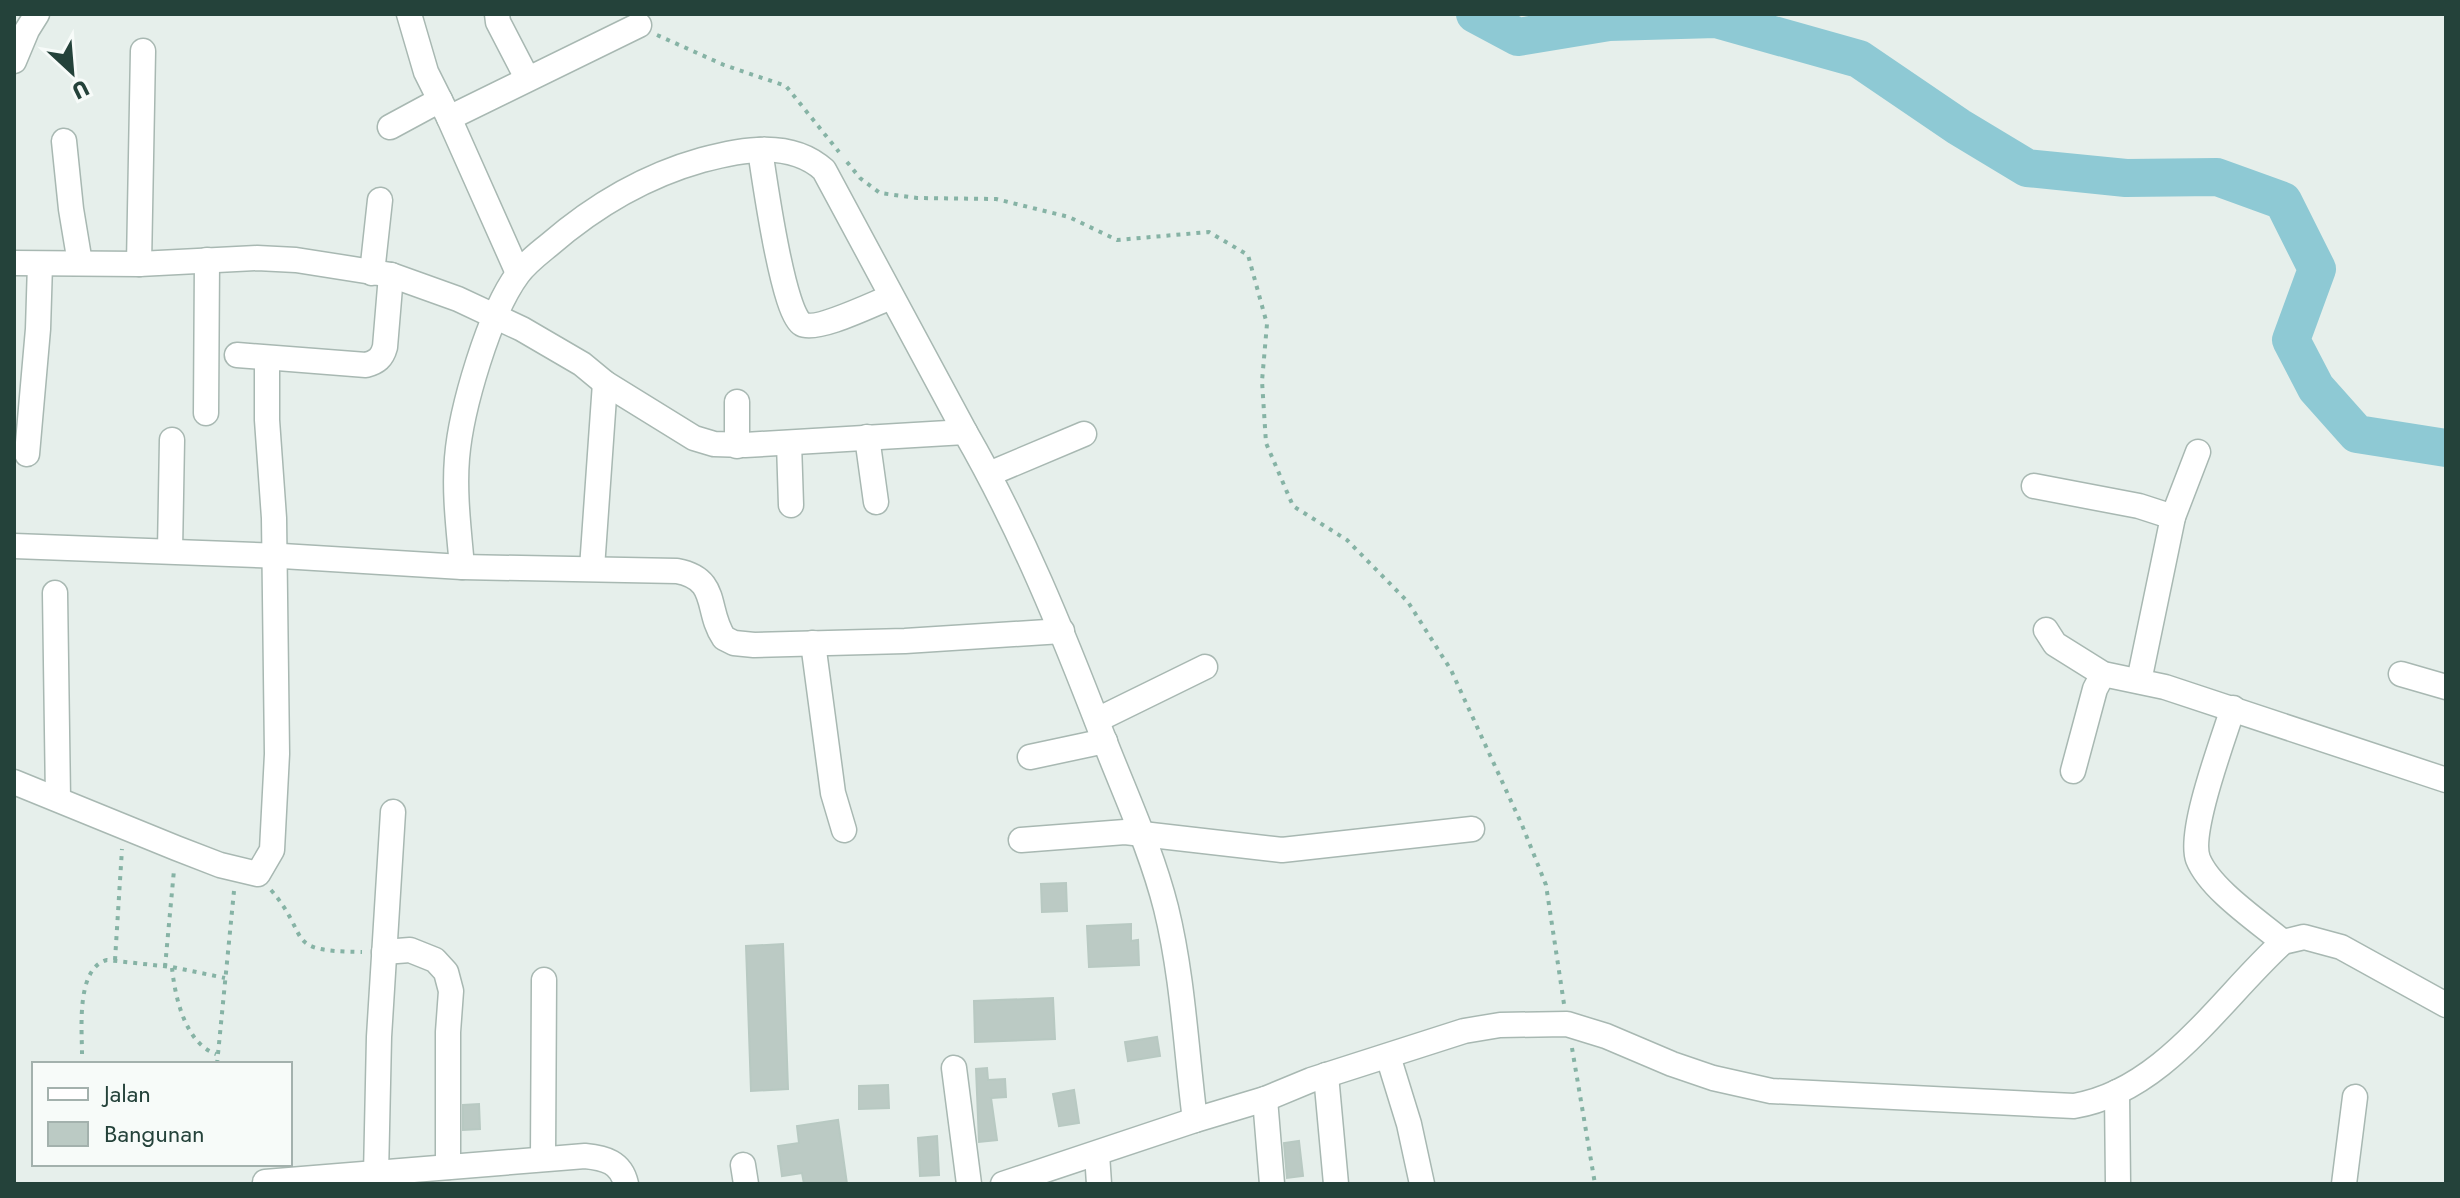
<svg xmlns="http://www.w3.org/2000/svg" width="2460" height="1198" viewBox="0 0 2460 1198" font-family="Jost,sans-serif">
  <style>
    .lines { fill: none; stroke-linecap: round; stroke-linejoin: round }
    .river { stroke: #8ec9d4; stroke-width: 38 }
    .building { fill: #bbcac4; stroke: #b8c9c2; stroke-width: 2 }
    .minor-casing { stroke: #a8b8b2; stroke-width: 27 }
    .tertiary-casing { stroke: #a8b8b2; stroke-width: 27 }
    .path { stroke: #86b3a5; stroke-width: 4; stroke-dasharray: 4 6; stroke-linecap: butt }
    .minor { stroke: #fff; stroke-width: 24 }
    .tertiary { stroke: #fff; stroke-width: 24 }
  </style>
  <rect width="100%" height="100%" fill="#e6efeb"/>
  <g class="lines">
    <!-- river -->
    <path class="river" d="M1475,14L1518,37L1609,22L1716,19L1859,59L1959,127L2027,168L2126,178L2217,177L2283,201L2317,269L2291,340L2316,388L2357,434L2446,448"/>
  </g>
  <!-- building -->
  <g class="building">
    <path d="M1066,883L1067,911L1042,912L1041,884Z"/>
    <path d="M1131,924V941L1138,940L1139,965L1089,967L1087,926Z"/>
    <path d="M783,944L788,1089L751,1091L746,946Z"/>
    <path d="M1053,998L1055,1039L975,1042L974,1001Z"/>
    <path d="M1157,1037L1160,1056L1128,1061L1125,1042Z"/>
    <path d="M987,1068L988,1080L1005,1079L1006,1097L991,1098L997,1140L979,1142L976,1069Z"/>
    <path d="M888,1085L889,1108L859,1109V1086Z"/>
    <path d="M1074,1090L1079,1123L1059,1126L1053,1094Z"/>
    <path d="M479,1104L480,1129L463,1130V1105Z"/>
    <path d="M838,1120L847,1184H804L802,1173L782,1176L778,1146L799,1143L797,1126Z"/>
    <path d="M937,1136L939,1175L920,1176L918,1138Z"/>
    <path d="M1299,1141L1303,1176L1287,1178L1284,1143Z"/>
  </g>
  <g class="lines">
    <!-- minor casing -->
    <g class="minor-casing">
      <g id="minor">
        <path d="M409,14L426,72L449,118L518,273"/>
        <path d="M497,14L498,22L527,78"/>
        <path d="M14,61L27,30L37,14"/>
        <path d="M449,118L639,25"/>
        <path d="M390,127L440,100"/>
        <path d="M64,141L71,209L80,263"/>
        <path d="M760,150C764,176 783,314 802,324C817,332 875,303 891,297"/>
        <path d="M139,264L143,51"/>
        <path d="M372,273L380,200"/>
        <path d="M237,355L366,365C377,362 382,358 385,347L391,275"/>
        <path d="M737,402V446"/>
        <path d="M206,413L207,260"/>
        <path d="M867,437L876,502"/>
        <path d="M789,443L791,505"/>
        <path d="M27,454L38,329L40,264"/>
        <path d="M989,474L1084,434"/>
        <path d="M2034,486L2139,506L2173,517"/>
        <path d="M14,546L282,556L462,567L677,571C720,579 705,610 724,638L734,643L754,645L905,641L1062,631"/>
        <path d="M170,551L172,440"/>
        <path d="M462,567C459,531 454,494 457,458C461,409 489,313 518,274C526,263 538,254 549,245C594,206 645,176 702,160C742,149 791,140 824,170L965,432"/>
        <path d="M592,568L605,383"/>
        <path d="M55,593L58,799"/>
        <path d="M2046,630L2055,644L2103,674L2165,687L2446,780"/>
        <path d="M813,643L833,793L844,830"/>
        <path d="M2401,674L2446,687"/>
        <path d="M2139,681L2173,517L2198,452"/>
        <path d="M2233,708C2223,740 2188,832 2198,859C2210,889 2258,921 2283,942"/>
        <path d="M1097,720L1205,667"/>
        <path d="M1030,757L1105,741"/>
        <path d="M2073,771L2095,689L2103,674"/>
        <path d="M14,782L176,848L220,865L258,874L272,850L277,754L274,518L267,420V358"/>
        <path d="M1021,840L1125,832L1282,850L1472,829"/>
        <path d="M384,952L410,950L435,960L446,972L451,991L448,1032V1167"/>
        <path d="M1388,1056L1409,1124L1422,1184"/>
        <path d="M954,1068L969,1184"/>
        <path d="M1326,1075L1336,1184"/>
        <path d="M2117,1092L2118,1184"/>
        <path d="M1265,1099L1272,1184"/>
        <path d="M1097,1154L1099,1184"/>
        <path d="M543,1158L544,980"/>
        <path d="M743,1165L746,1184"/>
        <path d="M376,1175L379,1037L393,812"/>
        <path d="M265,1182L585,1156C605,1158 621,1162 626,1184"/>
        <path d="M2344,1184L2355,1097"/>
      </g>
    </g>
    <!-- tertiary casing -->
    <g class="tertiary-casing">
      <g id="tertiary">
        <path d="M14,263L139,264L257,258L296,260L391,275L458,299L522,329L582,364L605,383L694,438L714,444L745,445L965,432C1021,529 1063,633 1103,737C1125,794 1151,849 1166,908C1183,977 1186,1050 1195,1120"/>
        <path d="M1003,1184L1195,1120L1265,1099L1311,1080L1464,1031L1500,1025L1567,1024L1606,1036L1672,1064L1713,1078L1771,1091L2074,1106C2164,1091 2220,999 2283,942L2304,937L2341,947L2446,1005"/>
      </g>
    </g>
    <!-- path -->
    <g class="path">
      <path d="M657,35L724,65L786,86L839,152"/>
      <path d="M847,162L860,178L880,193L917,198L996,199L1069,217L1117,240L1209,232L1248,255L1267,324L1262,381L1266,443L1293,506L1347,540L1408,602L1451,670L1522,825L1546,885L1564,1004"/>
      <path d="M271,890C313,939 281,951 362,952"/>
      <path d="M115,960L122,849"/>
      <path d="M165,967L174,870"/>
      <path d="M172,968C175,997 185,1043 216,1054"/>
      <path d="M1572,1048L1595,1184"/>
      <path d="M82,1054C82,1028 76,968 107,960L172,967L225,978"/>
      <path d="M217,1064L234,891"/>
    </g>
    <!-- minor -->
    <use href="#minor" class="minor"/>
    <!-- tertiary -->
    <use href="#tertiary" class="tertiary"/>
  </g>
  <!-- border -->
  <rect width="2460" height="1198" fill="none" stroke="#24423a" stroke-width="32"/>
  <!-- legend -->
  <rect x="32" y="1062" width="260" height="104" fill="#f7fbf9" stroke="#a3b1ad" stroke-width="2"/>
  <rect x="48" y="1088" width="40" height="12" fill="#ffffff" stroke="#a3b1ad" stroke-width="2"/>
  <text x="104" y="1102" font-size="24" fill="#24423a">Jalan</text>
  <rect x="48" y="1122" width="40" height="24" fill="#bbcac4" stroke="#a3b1ad" stroke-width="2"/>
  <text x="104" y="1142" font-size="24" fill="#24423a">Bangunan</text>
  <!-- north arrow -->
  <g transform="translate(72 72) rotate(154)" stroke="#f7fbf9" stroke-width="6" paint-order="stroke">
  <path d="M0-6L14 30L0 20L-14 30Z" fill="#24423a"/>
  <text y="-12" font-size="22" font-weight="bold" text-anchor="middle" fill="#24423a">U</text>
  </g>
</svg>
